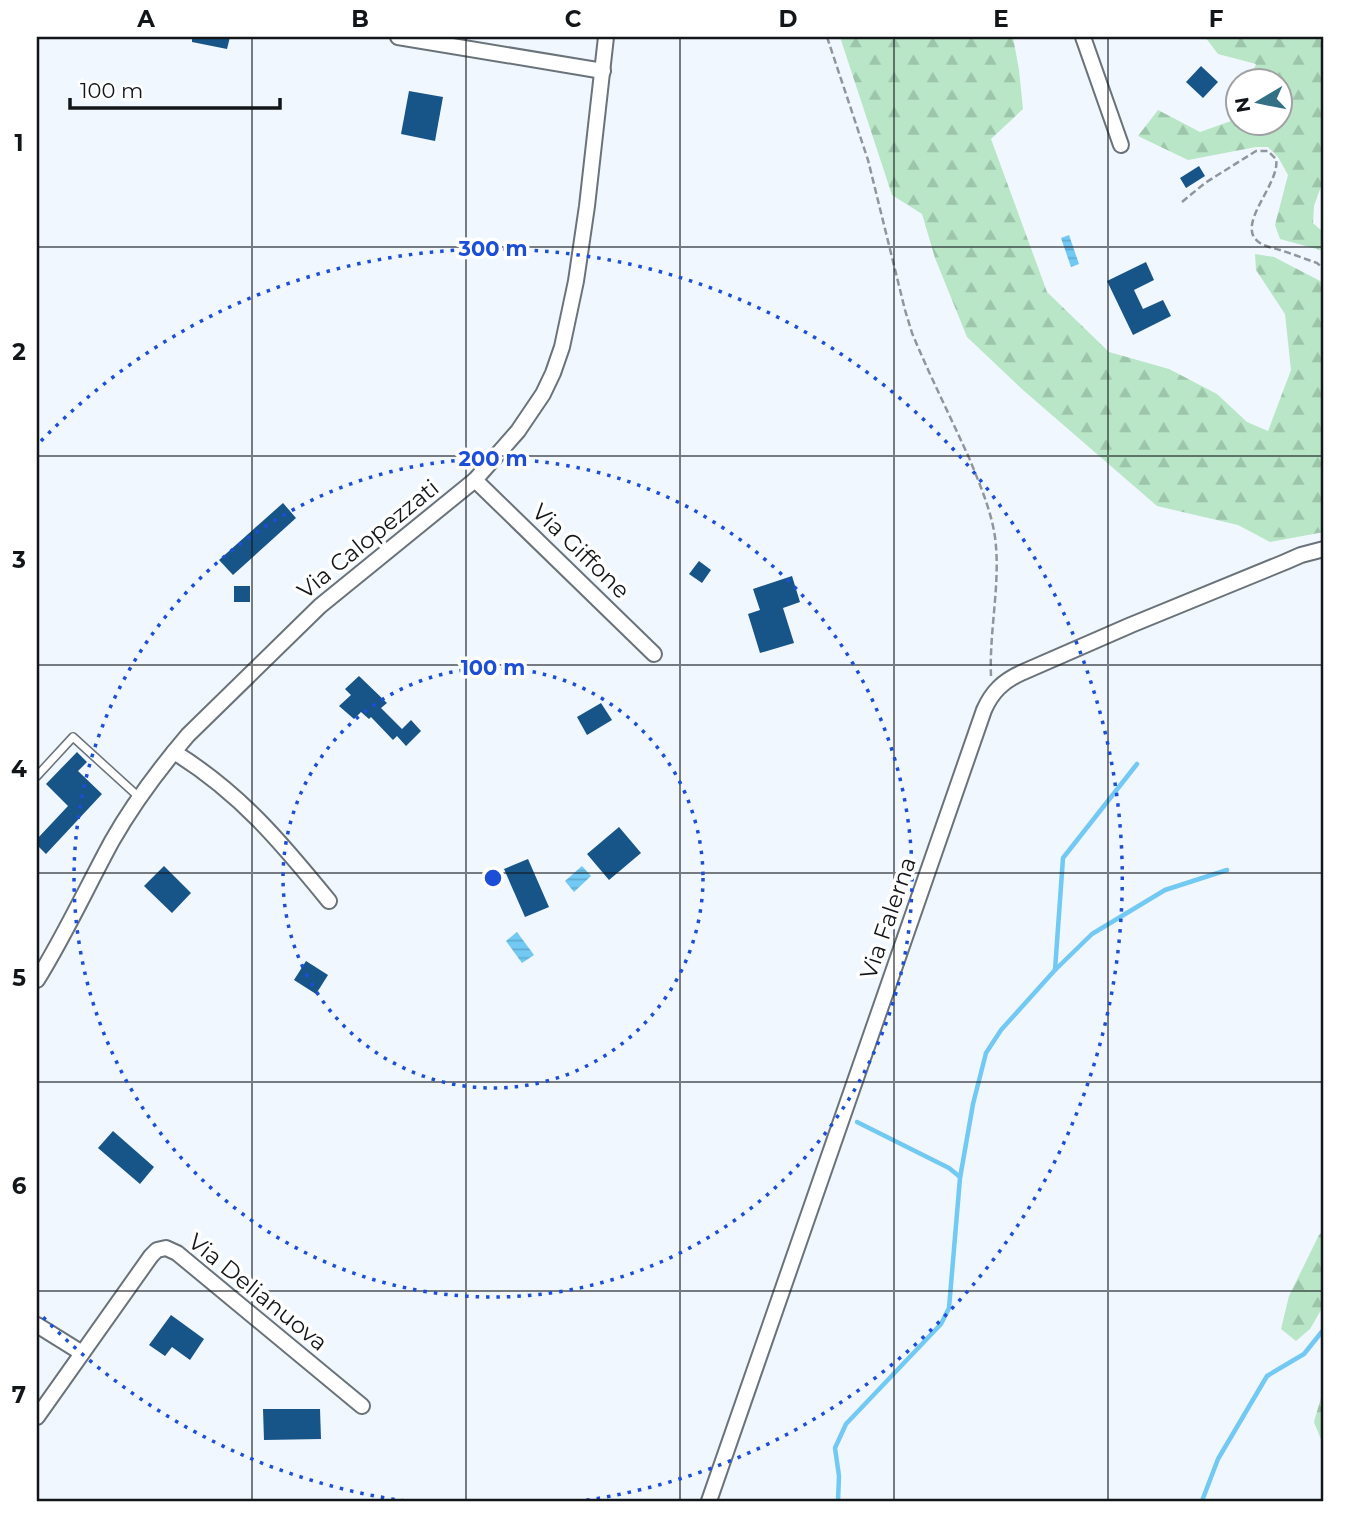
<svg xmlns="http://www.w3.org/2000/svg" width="1361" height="1538" viewBox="0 0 1361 1538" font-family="Montserrat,sans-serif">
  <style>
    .forest { fill: url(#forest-firs) }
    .water { fill: url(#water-rules) }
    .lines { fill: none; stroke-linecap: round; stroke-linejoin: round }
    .stream { stroke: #71c9f4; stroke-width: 4.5 }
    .building { fill: #175487 }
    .service-casing { stroke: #6a727a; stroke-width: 10 }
    .minor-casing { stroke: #6a727a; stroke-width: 18 }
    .path { stroke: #91969c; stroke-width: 2.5; stroke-dasharray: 7 3.5; stroke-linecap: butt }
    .service { stroke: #fff; stroke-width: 7 }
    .minor { stroke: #fff; stroke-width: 14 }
    .grid { fill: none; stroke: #131619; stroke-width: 2; stroke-opacity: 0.55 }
    .ring { fill: none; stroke: #1d4ed8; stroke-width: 3.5; stroke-dasharray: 3.5 7 }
    .labels { text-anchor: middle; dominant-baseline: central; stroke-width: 7; stroke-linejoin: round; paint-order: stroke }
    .street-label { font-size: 23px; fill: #131619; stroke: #fff }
    .centre { fill: #1d4ed8; stroke: #fff; stroke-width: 3.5 }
    .ring-label { font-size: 21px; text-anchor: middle; font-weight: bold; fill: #1d4ed8; stroke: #fff; stroke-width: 7; stroke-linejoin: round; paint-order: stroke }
    .neatline { fill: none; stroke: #131619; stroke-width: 2.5 }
    .grid-label { font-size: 23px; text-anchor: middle; font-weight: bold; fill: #131619 }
  </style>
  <defs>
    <pattern id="forest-firs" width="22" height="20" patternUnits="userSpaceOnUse" patternTransform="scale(1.75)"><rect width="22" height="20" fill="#b8e6c7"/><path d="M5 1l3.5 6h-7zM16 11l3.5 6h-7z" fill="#9dc5aa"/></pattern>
    <pattern id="water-rules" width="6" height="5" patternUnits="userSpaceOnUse" patternTransform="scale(1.75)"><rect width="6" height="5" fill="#71c9f4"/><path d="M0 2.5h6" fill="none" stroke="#61acd1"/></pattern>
  </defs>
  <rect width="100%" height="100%" fill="#f0f7fe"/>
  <!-- forest -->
  <g class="forest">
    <path d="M840,37H1013L1019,70L1023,109L991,139L1047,292L1109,352L1169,369L1217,394L1247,422L1268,431L1291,370L1285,314L1256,270L1255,254L1274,257L1324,283V532L1270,542L1238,525L1157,506L1023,390L967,337L935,258L922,214L892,195Z"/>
    <path d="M1205,37H1324V178L1314,206L1313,223L1324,233V251L1280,239L1275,225L1288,175L1278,157L1268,147H1256L1188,160L1138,136L1158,110L1200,132L1234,120L1238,108V122H1280V80H1250L1256,64L1218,54Z"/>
    <path d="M1324,1230V1305L1310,1329L1296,1341L1281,1329L1289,1296L1319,1235Z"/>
    <path d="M1324,1387V1447L1314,1422Z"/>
  </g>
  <!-- water -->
  <g class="water">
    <path d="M1069,235L1079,264L1071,267L1061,238Z"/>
    <path d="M582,866L591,876L574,892L565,881Z"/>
    <path d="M517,932L534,955L522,963L506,941Z"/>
  </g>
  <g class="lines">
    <!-- stream -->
    <g class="stream">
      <path d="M1055,970L1063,858L1137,764"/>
      <path d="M857,1122L949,1168L960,1177"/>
      <path d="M838,1501L839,1476L835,1448L846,1424L941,1324L949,1308L960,1178L973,1104L986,1053L1001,1030L1055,970L1092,934L1165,890L1227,870"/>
      <path d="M1202,1501L1218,1459L1267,1376L1304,1354L1324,1329"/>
    </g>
  </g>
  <!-- building -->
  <g class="building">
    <path d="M192,37H230L227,49L192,42Z"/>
    <path d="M1201,66L1218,82L1203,98L1186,82Z"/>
    <path d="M409,91L443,97L435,141L401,134Z"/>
    <path d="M1199,166L1205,176L1186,188L1180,178Z"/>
    <path d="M1146,262L1154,280L1134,290L1143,309L1163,300L1171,316L1133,335L1107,281Z"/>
    <path d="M283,503L296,518L233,575L219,560Z"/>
    <path d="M699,561L711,570L702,583L689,574Z"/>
    <path d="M792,576L800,602L783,608L794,643L760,653L748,614L760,610L753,589Z"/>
    <rect x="234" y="586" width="16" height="16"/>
    <path d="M359,676L387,703L381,708L402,729L411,720L421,731L406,746L397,736L393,740L371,717L369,719L361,712L354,719L339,706L351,695L345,689Z"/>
    <path d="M601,703L612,720L587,735L577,717Z"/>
    <path d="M77,752L87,762L78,771L102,794L46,854L37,845V839L68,806L46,784Z"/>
    <path d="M619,827L641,853L609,880L587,854Z"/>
    <path d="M528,859L549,907L525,917L504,869Z"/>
    <path d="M164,866L191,893L172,913L144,886Z"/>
    <path d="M306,961L328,975L316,994L294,980Z"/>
    <path d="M113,1131L154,1167L140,1184L98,1148Z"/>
    <path d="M171,1315L204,1339L190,1360L172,1347L165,1356L149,1345Z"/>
    <path d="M263,1409H320L321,1439L264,1440Z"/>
  </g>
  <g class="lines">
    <!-- service casing -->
    <g class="service-casing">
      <path id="service" d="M37,776L73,737L140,798"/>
    </g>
    <!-- minor casing -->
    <g class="minor-casing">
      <g id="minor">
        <path d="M398,37L603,71"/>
        <path d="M1083,37L1121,145"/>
        <path d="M475,480L654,654"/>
        <path d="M174,752C239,792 281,842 329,901"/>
        <path d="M37,980C65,935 87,887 112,841C133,804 160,768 188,735L320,606L475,480L518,431L543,394L553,373L562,347L576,281L587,206L606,37"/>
        <path d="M37,1325L82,1353"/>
        <path d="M37,1417L151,1256L157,1250L166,1248L177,1253L362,1406"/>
        <path d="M709,1501L984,710C992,692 1003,681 1021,673L1131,625L1285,562L1301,555L1324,549"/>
      </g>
    </g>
    <!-- path -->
    <g class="path">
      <path d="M827,37L868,160L905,310L912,333C930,376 951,418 970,460C980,485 991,510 995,537C1001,583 989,630 991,676"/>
      <path d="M1182,202L1205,183L1256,151H1268L1276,159C1281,184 1233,226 1260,243C1266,247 1274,248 1280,250C1293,254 1305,259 1317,263L1324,269"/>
    </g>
    <!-- service -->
    <use href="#service" class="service"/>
    <!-- minor -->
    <use href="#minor" class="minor"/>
  </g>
  <!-- grid -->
  <path class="grid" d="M252,37V1501M466,37V1501M680,37V1501M894,37V1501M1108,37V1501M37,247H1324M37,456H1324M37,665H1324M37,873H1324M37,1082H1324M37,1291H1324"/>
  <!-- distance rings -->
  <g class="ring">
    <circle cx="493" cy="878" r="210"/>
    <circle cx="493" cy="878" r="419"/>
    <path d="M405 1501A629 629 0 0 1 41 1315M41 441A629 629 0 1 1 581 1501"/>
  </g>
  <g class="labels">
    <!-- street labels -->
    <g class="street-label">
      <text transform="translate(368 539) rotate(-39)">Via Calopezzati</text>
      <text transform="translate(581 551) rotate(44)">Via Giffone</text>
      <text transform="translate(888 918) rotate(-71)">Via Falerna</text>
      <text transform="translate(258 1292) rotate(39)">Via Delianuova</text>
    </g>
  </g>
  <circle cx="493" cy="878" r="10" class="centre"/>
  <g class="ring-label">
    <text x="493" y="256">300 m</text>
    <text x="493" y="466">200 m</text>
    <text x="493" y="675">100 m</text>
  </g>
  <!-- border -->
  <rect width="1361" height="1538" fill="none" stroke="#ffffff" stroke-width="77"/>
  <!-- north arrow -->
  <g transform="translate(1259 102) rotate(260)"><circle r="33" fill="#ffffff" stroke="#a1a2a3" stroke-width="2"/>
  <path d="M0-5L12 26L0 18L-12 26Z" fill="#327086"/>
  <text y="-10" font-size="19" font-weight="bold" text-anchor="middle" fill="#131619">N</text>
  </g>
  <!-- scale -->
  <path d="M70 98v10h210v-10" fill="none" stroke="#131619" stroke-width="3.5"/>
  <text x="80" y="98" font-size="21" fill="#131619" stroke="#ffffff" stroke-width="5" paint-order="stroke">100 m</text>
  <rect x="38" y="38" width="1284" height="1462" class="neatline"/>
  <g class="grid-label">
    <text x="146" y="27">A</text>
    <text x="360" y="27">B</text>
    <text x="573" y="27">C</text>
    <text x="788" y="27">D</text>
    <text x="1001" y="27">E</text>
    <text x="1216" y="27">F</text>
    <text x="19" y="151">1</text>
    <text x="19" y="360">2</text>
    <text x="19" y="568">3</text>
    <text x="19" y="777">4</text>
    <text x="19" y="986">5</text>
    <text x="19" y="1194">6</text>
    <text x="19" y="1403">7</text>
  </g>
</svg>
